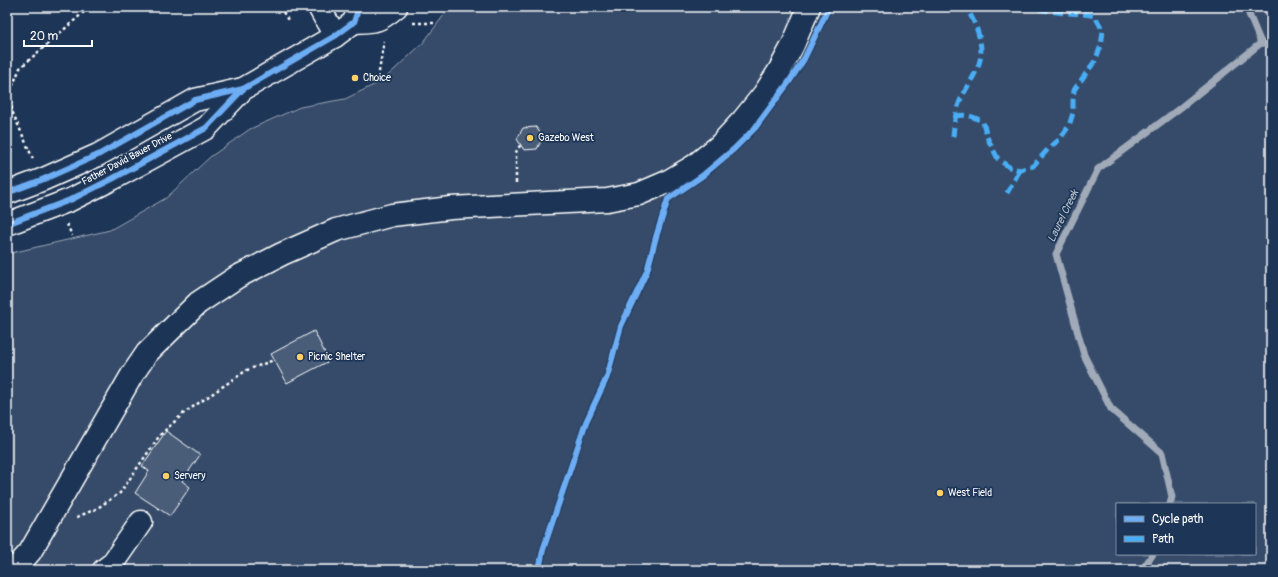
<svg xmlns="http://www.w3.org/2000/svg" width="1278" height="577" viewBox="0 0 1278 577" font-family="Pangolin,sans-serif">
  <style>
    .green { fill: #364b69; stroke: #9aa5b4; fill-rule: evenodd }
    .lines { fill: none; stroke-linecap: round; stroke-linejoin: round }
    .stream { stroke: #a0aab8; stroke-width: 7 }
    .building { fill: #4a5d79; stroke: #fff }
    .minor-casing { stroke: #fff; stroke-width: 25 }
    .path { stroke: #fff; stroke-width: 2.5; stroke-dasharray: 3 3; stroke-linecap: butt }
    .minor { stroke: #1d3557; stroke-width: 22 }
    .quiet { stroke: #49aef6; stroke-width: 5; stroke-dasharray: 10 5; stroke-linecap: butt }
    .cycleway-casing { stroke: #1d3557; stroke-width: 8 }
    .cycleway { stroke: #6dadf4; stroke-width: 6 }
    .poi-dot { fill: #ffd166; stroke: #1d3557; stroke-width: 1.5 }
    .labels { text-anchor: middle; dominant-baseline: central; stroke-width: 3.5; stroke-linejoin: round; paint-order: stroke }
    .poi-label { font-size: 10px; fill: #fff; stroke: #1d3557; text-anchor: start }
    .street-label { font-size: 10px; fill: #fff; stroke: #1d3557 }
    .water-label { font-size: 11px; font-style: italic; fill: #b8c0ca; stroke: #1d3557 }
  </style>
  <rect width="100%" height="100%" fill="#1d3557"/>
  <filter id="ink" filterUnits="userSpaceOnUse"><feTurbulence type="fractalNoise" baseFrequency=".025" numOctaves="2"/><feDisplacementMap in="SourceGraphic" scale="8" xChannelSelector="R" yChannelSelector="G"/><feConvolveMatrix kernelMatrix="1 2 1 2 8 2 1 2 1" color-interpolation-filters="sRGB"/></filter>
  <g filter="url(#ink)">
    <!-- green -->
    <path class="green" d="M450,7H1271V570H7V254L110,230L166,198L210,157L250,129L300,107L345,99L382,81L423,43ZM1117,504H1255V554H1117Z"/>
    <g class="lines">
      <!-- stream -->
      <g class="stream">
        <path d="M1246,7L1261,43"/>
        <path d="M1170,504L1172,497L1162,453L1111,409L1084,355L1056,254L1098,169L1180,108L1261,43L1271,44"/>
        <path d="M1142,570L1153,554"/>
      </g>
    </g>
    <!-- building -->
    <g class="building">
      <path d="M536,127L543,137L537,149L524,150L517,139L523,128Z"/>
      <path d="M314,331L329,361L287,383L271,354Z"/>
      <path d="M166,431L200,455L182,481L190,487L170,516L135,493L149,471L142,466Z"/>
    </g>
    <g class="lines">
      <!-- minor casing -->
      <g class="minor-casing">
        <g id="minor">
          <path d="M319,7L335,36"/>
          <path d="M354,22C376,21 378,22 396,7"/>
          <path d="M7,193L44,179L98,155L195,100L243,89L335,36L354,22L359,7"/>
          <path d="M7,224L70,200L112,179L206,128L243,89"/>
          <path d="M14,570L30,552L132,375L147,353L198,303L237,277L282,254L336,230L392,215L451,208L607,200L639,194L667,182L694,166L719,146L743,120L764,94L779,71L793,45L809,7"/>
          <path d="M104,570L112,564L141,522"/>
        </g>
      </g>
      <!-- path -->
      <g class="path">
        <path d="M280,7L289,22"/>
        <path d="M413,23H434"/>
        <path d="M378,78L384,41"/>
        <path d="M33,159L12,111L10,92L20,68L84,12"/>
        <path d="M516,183V152L521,144"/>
        <path d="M67,224L72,236"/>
        <path d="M77,517L96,509L120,493L160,435L184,413L247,370L274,360"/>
        <path d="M539,570L543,550L586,422L607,377L621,326L647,271L656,237L666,207"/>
      </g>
      <!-- minor -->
      <use href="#minor" class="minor"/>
      <!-- quiet -->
      <g class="quiet">
        <path d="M955,116C966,114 973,116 983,122L987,137L998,159L1009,167L1020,170L1033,166L1050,147L1059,140L1069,126L1073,113V100L1074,90L1095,61L1101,46L1103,31L1095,16C1083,13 1078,14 1067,13C1054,12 1042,10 1029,7"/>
        <path d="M953,137C954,125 955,113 960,101C966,87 977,74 980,60C984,42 975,22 966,7"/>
        <path d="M1007,193L1020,170"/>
      </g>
      <!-- cycleway casing -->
      <g class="cycleway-casing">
        <g id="cycleway">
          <path d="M7,193L44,179L98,155L195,100L243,89L335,36L354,22L359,7"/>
          <path d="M7,224L70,200L112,179L206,128L243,89"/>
          <path d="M539,570L543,550L586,422L607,377L621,326L647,271L656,237L668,199L702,176L734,149L755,128L789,82L804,59L829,7"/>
        </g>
      </g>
      <!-- cycleway -->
      <use href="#cycleway" class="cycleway"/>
    </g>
  </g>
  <!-- markers -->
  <g class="poi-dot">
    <circle cx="355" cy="78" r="4"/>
    <circle cx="530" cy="138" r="4"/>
    <circle cx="300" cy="357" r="4"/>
    <circle cx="166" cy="476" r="4"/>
    <circle cx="940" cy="493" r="4"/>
  </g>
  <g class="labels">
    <!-- poi labels -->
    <g class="poi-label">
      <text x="363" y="78">Choice</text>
      <text x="538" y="138">Gazebo West</text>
      <text x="308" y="357">Picnic Shelter</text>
      <text x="174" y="476">Servery</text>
      <text x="948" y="493">West Field</text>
    </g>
    <!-- street labels -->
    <g class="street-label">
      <text transform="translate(127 159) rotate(-28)">Father David Bauer Drive</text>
    </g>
    <!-- water labels -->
    <g class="water-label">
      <text transform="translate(1063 216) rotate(-64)">Laurel Creek</text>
    </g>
  </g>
  <!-- margin -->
  <rect width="1278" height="577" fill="none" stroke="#1d3557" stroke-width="24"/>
  <rect x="12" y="12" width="1254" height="553" fill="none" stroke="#fff" stroke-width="1.5" filter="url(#ink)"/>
  <!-- legend -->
  <rect x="1116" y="503" width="140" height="52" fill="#1d3557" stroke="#77869a"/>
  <rect x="1124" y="516" width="20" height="6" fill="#6dadf4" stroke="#77869a"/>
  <text x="1152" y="523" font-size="12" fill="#ffffff">Cycle path</text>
  <rect x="1124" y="536" width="20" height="6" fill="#49aef6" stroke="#77869a"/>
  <text x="1152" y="543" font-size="12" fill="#ffffff">Path</text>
  <!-- scale -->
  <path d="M24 40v6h68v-6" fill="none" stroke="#ffffff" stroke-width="2"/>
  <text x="30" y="40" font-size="12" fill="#ffffff" stroke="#1d3557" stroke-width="3" paint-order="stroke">20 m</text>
</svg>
